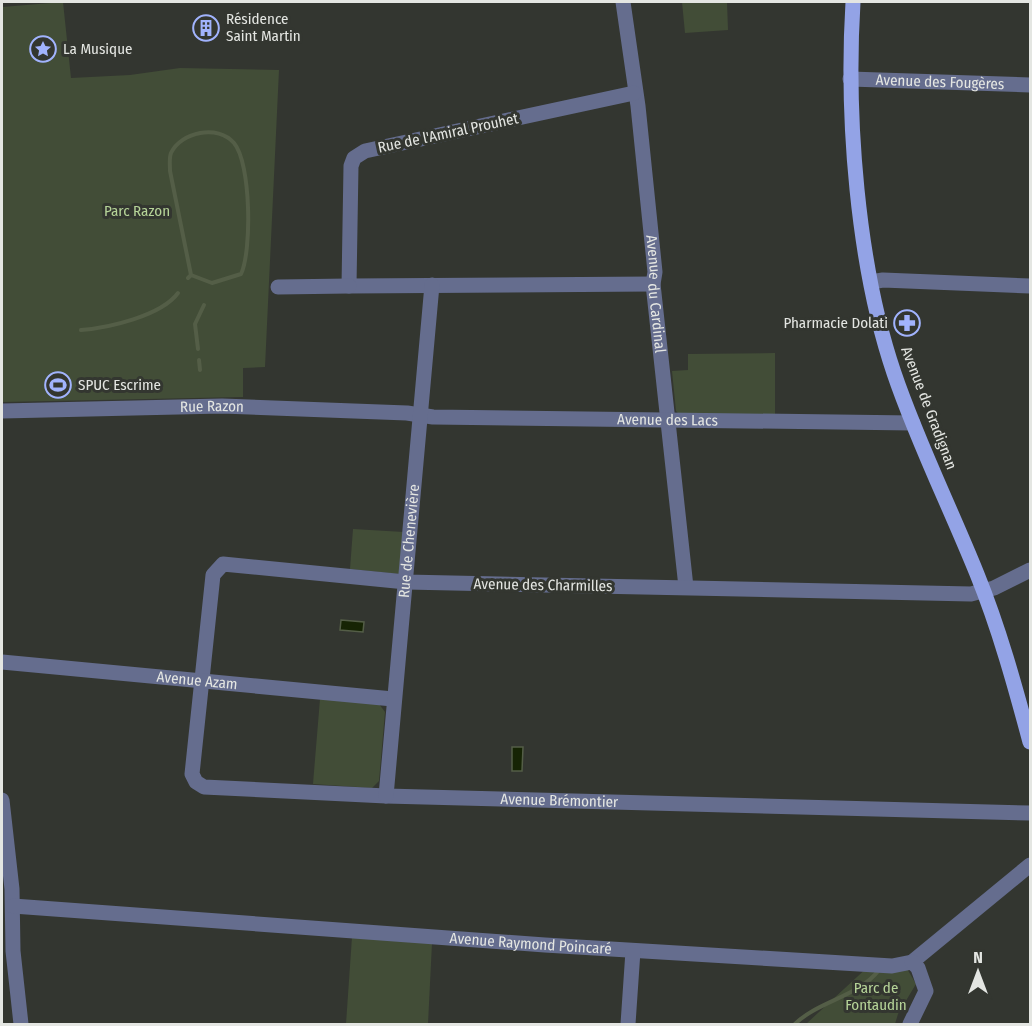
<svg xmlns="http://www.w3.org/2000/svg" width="1032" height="1026" viewBox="0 0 1032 1026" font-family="'Fira Sans Condensed',sans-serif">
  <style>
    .green { fill: #424d37 }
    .water { fill: #162404; stroke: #545e47; stroke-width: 1.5 }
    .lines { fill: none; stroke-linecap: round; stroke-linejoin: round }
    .stream { stroke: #545e47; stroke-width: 4 }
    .minor { stroke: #656d8e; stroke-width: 15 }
    .major { stroke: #93a3e6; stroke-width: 15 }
    .labels { text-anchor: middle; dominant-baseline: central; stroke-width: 6; stroke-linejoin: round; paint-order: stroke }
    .poi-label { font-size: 15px; fill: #e4e6e2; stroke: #333630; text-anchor: start }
    .street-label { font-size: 15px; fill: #e4e6e2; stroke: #333630 }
    .park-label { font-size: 15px; fill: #b6d498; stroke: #333630 }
  </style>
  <rect width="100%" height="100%" fill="#333630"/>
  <!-- green -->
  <g class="green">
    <path d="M63,2L71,78L130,75L180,68L279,70L265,367L243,368V397L2,402V7Z"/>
    <path d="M682,2H727L728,30L685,33Z"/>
    <path d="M775,353V414H679L676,411L672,371L688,370V354Z"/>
    <path d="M353,529L404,532L400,574L350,569Z"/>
    <path d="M320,699L379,704L385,712L379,781L372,788L313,784Z"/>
    <path d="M352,937L432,943L428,1024H346Z"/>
    <path d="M870,965L906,967L916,984L898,1014L895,1024H806Z"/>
  </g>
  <!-- water -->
  <g class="water">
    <path d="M341,620L364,622L363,632L340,630Z"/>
    <path d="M512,747H523L522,771H512Z"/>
  </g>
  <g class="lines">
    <!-- stream -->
    <g class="stream">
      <path d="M188,278L191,275L212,283L241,274C252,251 251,163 234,143C218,124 181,132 171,153C169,158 170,165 170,171L191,275"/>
      <path d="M81,330C108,328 161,316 178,293"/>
      <path d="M198,349L195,324L204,305"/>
      <path d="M199,360L200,370"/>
      <path d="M795,1024C818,1001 858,997 879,970"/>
    </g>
    <!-- minor -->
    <g class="minor">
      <path id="s1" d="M623,2L638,106L655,272L653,284L686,587"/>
      <path id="s2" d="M850,79L1030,85"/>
      <path d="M634,93L365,151L354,158L351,166L349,286L653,284"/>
      <path d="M871,282L883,280L1030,286"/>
      <path d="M278,287L349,286"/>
      <path id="s3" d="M2,411L222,406L407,413L433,417L913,423"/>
      <path id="s4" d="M1030,570L994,588L971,594L406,582L223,564L213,575L192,774L196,782L204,787L386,796L1030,813"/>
      <path id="s5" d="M2,662L393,699"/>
      <path id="s6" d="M386,796L432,285"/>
      <path d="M2,800L12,889L13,951L21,1024"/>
      <path id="s7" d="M13,906L545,945L892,966L912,962L1030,865"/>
      <path d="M628,1024L633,951"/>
      <path d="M910,1024L926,991L918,968L912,962"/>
    </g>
    <!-- major -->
    <path class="major" d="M853,2C846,116 857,264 894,373C917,441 950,507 977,574C999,628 1015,686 1030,742"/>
  </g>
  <!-- icons -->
  <defs>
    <g id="building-ring" transform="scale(1.35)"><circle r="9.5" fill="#333630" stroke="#a1b3fd" stroke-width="1.5"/><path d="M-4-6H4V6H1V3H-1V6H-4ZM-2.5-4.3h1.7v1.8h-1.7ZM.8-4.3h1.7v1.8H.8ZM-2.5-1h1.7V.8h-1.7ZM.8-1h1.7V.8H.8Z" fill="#a1b3fd"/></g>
    <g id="sight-ring" transform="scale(1.35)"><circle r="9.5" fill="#333630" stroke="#a1b3fd" stroke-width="1.5"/><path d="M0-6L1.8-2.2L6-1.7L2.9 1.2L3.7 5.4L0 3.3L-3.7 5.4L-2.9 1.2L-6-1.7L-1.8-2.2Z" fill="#a1b3fd"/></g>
    <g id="pharmacy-ring" transform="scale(1.35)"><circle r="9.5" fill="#333630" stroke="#a1b3fd" stroke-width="1.5"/><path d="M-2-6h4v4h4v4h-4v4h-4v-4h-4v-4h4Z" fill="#a1b3fd"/></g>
    <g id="stadium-ring" transform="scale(1.35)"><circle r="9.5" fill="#333630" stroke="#a1b3fd" stroke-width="1.5"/><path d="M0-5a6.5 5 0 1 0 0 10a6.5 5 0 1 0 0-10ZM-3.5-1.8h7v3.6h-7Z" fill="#a1b3fd"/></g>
  </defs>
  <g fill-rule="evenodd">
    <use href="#building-ring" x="206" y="28"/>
    <use href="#sight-ring" x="43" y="49"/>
    <use href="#pharmacy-ring" x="907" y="323"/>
    <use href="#stadium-ring" x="58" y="385"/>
  </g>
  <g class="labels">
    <!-- poi labels -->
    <g class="poi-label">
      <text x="226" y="19">Résidence<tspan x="226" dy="17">Saint Martin</tspan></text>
      <text x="63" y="49">La Musique</text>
      <text x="888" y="323" text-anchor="end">Pharmacie Dolati</text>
      <text x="78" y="385">SPUC Escrime</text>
    </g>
    <!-- street labels -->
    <g class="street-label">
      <text stroke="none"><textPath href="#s2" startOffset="90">Avenue des Fougères</textPath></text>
      <text transform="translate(448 133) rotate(-12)">Rue de l'Amiral Prouhet</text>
      <text stroke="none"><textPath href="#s1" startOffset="294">Avenue du Cardinal</textPath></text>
      <text stroke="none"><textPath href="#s3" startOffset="210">Rue Razon</textPath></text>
      <text transform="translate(929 408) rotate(69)">Avenue de Gradignan</text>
      <text stroke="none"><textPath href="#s3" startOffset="666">Avenue des Lacs</textPath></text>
      <text stroke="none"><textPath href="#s6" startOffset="256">Rue de Chenevière</textPath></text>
      <text transform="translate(543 585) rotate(1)">Avenue des Charmilles</text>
      <text stroke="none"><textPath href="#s5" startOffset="196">Avenue Azam</textPath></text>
      <text stroke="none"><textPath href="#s4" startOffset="1402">Avenue Brémontier</textPath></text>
      <text stroke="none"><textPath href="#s7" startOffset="519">Avenue Raymond Poincaré</textPath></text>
    </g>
    <!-- park labels -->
    <g class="park-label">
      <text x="137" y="211">Parc Razon</text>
      <text x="876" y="988">Parc de<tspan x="876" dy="17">Fontaudin</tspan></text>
    </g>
  </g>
  <!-- border -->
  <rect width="1032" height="1026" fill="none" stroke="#e4e6e2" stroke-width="6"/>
  <!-- north arrow -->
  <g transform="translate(978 972)" stroke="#333630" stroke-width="4.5" paint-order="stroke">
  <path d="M0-4.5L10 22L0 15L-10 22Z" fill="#e4e6e2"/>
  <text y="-9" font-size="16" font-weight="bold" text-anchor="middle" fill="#e4e6e2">N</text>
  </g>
</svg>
